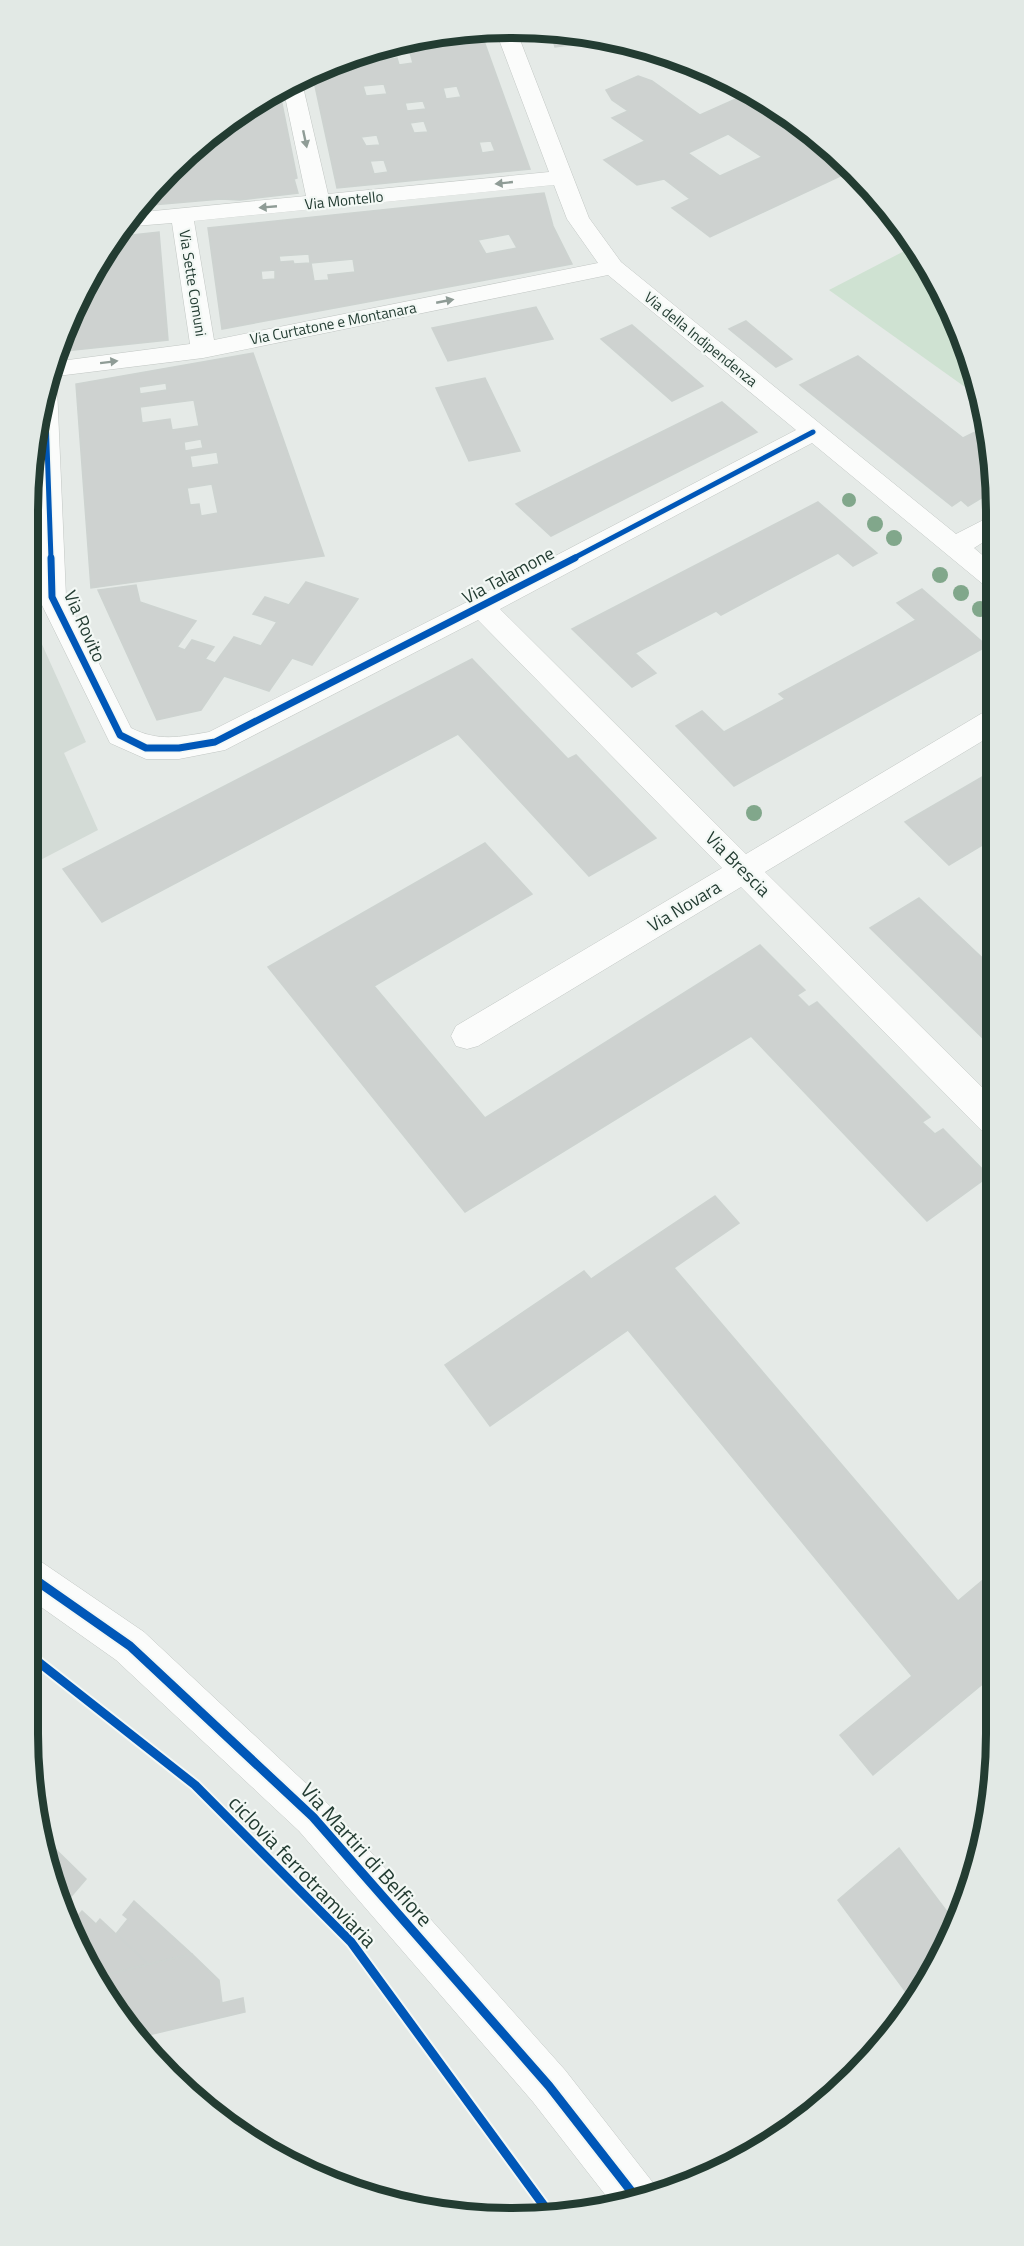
<svg xmlns="http://www.w3.org/2000/svg" width="1024" height="2246" viewBox="0 0 1024 2246" font-family="'Titillium Web',sans-serif">
  <style>
    .built { fill: #d3dbd6 }
    .green { fill: #cfe2d2 }
    .building { fill: #ced2d0; stroke: #cdd3d0; stroke-width: 1.5; fill-rule: evenodd }
    .lines { fill: none; stroke-linecap: round; stroke-linejoin: round }
    .street-casing { stroke: #c2c7c4; stroke-width: 1 }
    .street { fill: #fbfcfb; fill-rule: evenodd }
    .cycleway-far2-casing { stroke: #f3f8f5; stroke-width: 8 }
    .cycleway-far1-casing { stroke: #f3f8f5; stroke-width: 10 }
    .cycleway-casing { stroke: #f3f8f5; stroke-width: 13 }
    .cycleway-far2 { stroke: #0057b8; stroke-width: 5 }
    .cycleway-far1 { stroke: #0057b8; stroke-width: 7 }
    .cycleway { stroke: #0057b8; stroke-width: 9 }
    .tree { fill: #81a78b }
    .oneway { fill: #8f9c96 }
    .labels { text-anchor: middle; dominant-baseline: central; stroke-width: 4.5; stroke-linejoin: round; paint-order: stroke }
    .far-street-label { font-size: 15px; fill: #233c32; stroke: #f3f8f5 }
    .street-label { font-size: 18px; fill: #233c32; stroke: #f3f8f5 }
    .near-street-label { font-size: 21px; fill: #233c32; stroke: #f3f8f5 }
    .rim { fill: none; stroke: #233c32; stroke-width: 8 }
  </style>
  <rect width="100%" height="100%" fill="#e5eae7"/>
  <!-- built -->
  <path class="built" d="M27,611L86,742L64,753L98,830L27,867Z"/>
  <!-- green -->
  <path class="green" d="M914,246L960,326L979,397L829,290Z"/>
  <!-- building -->
  <g class="building">
    <path d="M480,30L530,169L337,188L312,72L326,64L417,36ZM409,49L413,63L399,65L397,58L385,60L382,52ZM384,84L387,94L366,96L363,86ZM457,86L461,97L446,99L443,88ZM423,101L426,109L407,111L405,103ZM424,121L428,132L414,133L410,123ZM377,135L380,145L366,146L361,137ZM491,141L495,151L482,153L479,142ZM384,160L388,172L374,174L370,161Z"/>
    <path d="M547,30L581,34L550,37Z"/>
    <path d="M589,36L592,42L555,47L553,40Z"/>
    <path d="M638,76L652,81L700,115L749,93L773,107L767,110L780,119L787,116L807,127L823,143L819,145L833,153L851,171L710,237L672,208L690,199L664,179L637,185L604,160L645,141L612,118L628,111L612,100L606,90ZM728,134L762,157L720,176L688,153Z"/>
    <path d="M279,89L297,178L294,179L298,193L240,200L221,199L139,206L169,169L242,109Z"/>
    <path d="M544,193L553,226L572,264L222,329L208,228ZM509,234L517,248L486,254L478,240ZM309,254L310,263L294,264L293,261L280,262L279,256ZM353,259L355,272L328,275L329,280L314,281L311,263ZM275,270V279L262,280L261,271Z"/>
    <path d="M159,232L168,340L56,352L64,327L114,237Z"/>
    <path d="M536,307L553,339L448,361L432,328Z"/>
    <path d="M746,321L792,359L776,367L729,329Z"/>
    <path d="M632,325L702,385L703,386L672,401L601,339Z"/>
    <path d="M253,353L324,556L91,588L76,384ZM166,383L167,390L140,394L139,387ZM194,400L199,426L172,430L170,419L142,423L140,407ZM201,439L203,448L185,451L184,442ZM217,452L219,464L192,468L190,456ZM212,484L218,513L201,516L199,504L190,505L187,488Z"/>
    <path d="M858,356L963,438L987,426L993,448V491L968,506L961,500L952,506L800,385Z"/>
    <path d="M485,378L520,451L469,461L436,388Z"/>
    <path d="M722,402L757,432L551,536L516,504Z"/>
    <path d="M818,502L877,553L853,566L838,553L721,615L716,611L635,653L656,673L632,687L572,629Z"/>
    <path d="M306,582L358,599L312,665L292,658L269,691L224,676L201,710L157,720L98,590L136,585L140,602L196,621L177,647L185,650L192,640L214,647L205,659L215,663L234,637L261,646L277,622L253,614L265,597L289,605Z"/>
    <path d="M922,589L987,646L734,786L676,726L702,711L724,732L785,699L779,694L916,620L897,603Z"/>
    <path d="M472,659L568,759L576,755L656,838L589,876L458,734L102,922L63,869Z"/>
    <path d="M994,770V838L949,865L905,822Z"/>
    <path d="M485,843L532,894L374,986L485,1118L760,945L805,990L797,995L809,1007L817,1002L930,1117L922,1122L935,1134L943,1129L989,1176L927,1221L751,1036L465,1212L268,967Z"/>
    <path d="M919,898L995,970V1050L870,928Z"/>
    <path d="M715,1196L739,1223L674,1268L958,1601L996,1569L997,1672L873,1775L840,1735L912,1676L628,1330L490,1426L445,1365L584,1271L591,1279Z"/>
    <path d="M44,1838L86,1879L61,1908L53,1890Z"/>
    <path d="M899,1848L957,1925L911,1999L838,1900Z"/>
    <path d="M134,1901L192,1954L148,1964L116,1934L128,1919L123,1915Z"/>
    <path d="M82,1911L96,1924L100,1919L148,1964L93,1978L69,1926Z"/>
    <path d="M192,1954L219,1980L222,2003L243,1998L245,2012L136,2038L93,1978Z"/>
  </g>
  <g class="lines">
    <!-- street casing -->
    <g class="street-casing">
      <g id="street">
        <path d="M515,27L589,218L621,262L956,534L993,515V536L974,548L993,564V587L984,585L812,443L500,609L746,854L984,712L994,709V734L765,872L995,1100V1136L983,1132L741,887L478,1046L467,1049L456,1046L451,1036L456,1026L722,868L478,620L225,750L179,759H146L110,743L38,597L34,440L36,418L48,380L54,381L57,387L66,597L131,728C159,742 179,737 209,732L471,600L796,430L608,275L203,358L49,377L53,362L190,344L172,223L122,227L133,213L306,196L283,87L301,78L328,194L549,172L495,29ZM554,185L567,219L598,263L214,340L194,221Z"/>
        <path d="M27,1555L40,1561L144,1632L327,1803L565,2070L654,2184L659,2195L614,2206L533,2102L299,1831L116,1660L27,1597Z"/>
      </g>
    </g>
    <!-- street -->
    <use href="#street" class="street"/>
    <!-- cycleway-far2 casing -->
    <g class="cycleway-far2-casing">
      <g id="cycleway-far2">
        <path d="M45,387L51,559"/>
        <path d="M572,559L813,432"/>
      </g>
    </g>
    <!-- cycleway-far1 casing -->
    <g class="cycleway-far1-casing">
      <path id="cycleway-far1" d="M51,558L52,597L120,735L146,748H179L215,742L575,558"/>
    </g>
    <!-- cycleway casing -->
    <g class="cycleway-casing">
      <g id="cycleway">
        <path d="M27,1574L130,1646L313,1817L549,2086L638,2200"/>
        <path d="M27,1653L195,1785L351,1942L550,2214"/>
      </g>
    </g>
    <!-- cycleway-far2 -->
    <use href="#cycleway-far2" class="cycleway-far2"/>
    <!-- cycleway-far1 -->
    <use href="#cycleway-far1" class="cycleway-far1"/>
    <!-- cycleway -->
    <use href="#cycleway" class="cycleway"/>
  </g>
  <!-- trees -->
  <g class="tree">
    <circle cx="849" cy="500" r="7"/>
    <circle cx="875" cy="524" r="8"/>
    <circle cx="894" cy="538" r="8"/>
    <circle cx="940" cy="575" r="8"/>
    <circle cx="961" cy="593" r="8"/>
    <circle cx="980" cy="609" r="8"/>
    <circle cx="754" cy="813" r="8"/>
  </g>
  <!-- one-way arrows -->
  <defs><path id="oneway-solid" d="M-6-.8H1V-3.2L6.5 0L1 3.2V.8H-6Z" transform="scale(1.5)"/></defs>
  <g class="oneway">
    <use href="#oneway-solid" transform="translate(305 139) rotate(78)"/>
    <use href="#oneway-solid" transform="translate(504 183) rotate(174)"/>
    <use href="#oneway-solid" transform="translate(268 207) rotate(175)"/>
    <use href="#oneway-solid" transform="translate(445 301) rotate(-11)"/>
    <use href="#oneway-solid" transform="translate(109 362) rotate(-7)"/>
  </g>
  <g class="labels">
    <!-- far-street labels -->
    <g class="far-street-label">
      <text transform="translate(344 200) rotate(-6)">Via Montello</text>
      <text transform="translate(193 283) rotate(81)">Via Sette Comuni</text>
      <text transform="translate(333 323) rotate(-11)">Via Curtatone e Montanara</text>
      <text transform="translate(701 339) rotate(39)">Via della Indipendenza</text>
    </g>
    <!-- street labels -->
    <g class="street-label">
      <text transform="translate(508 575) rotate(-28)">Via Talamone</text>
      <text transform="translate(85 626) rotate(66)">Via Rovito</text>
      <text transform="translate(738 864) rotate(45)">Via Brescia</text>
      <text transform="translate(684 906) rotate(-31)">Via Novara</text>
    </g>
    <!-- near-street labels -->
    <g class="near-street-label">
      <text transform="translate(367 1854) rotate(48)">Via Martiri di Belfiore</text>
      <text transform="translate(303 1871) rotate(46)">ciclovia ferrotramviaria</text>
    </g>
  </g>
  <!-- crop -->
  <path d="M0 0H1024V2246H0ZM512 38H512A474 474 0 0 1 986 512V1734A474 474 0 0 1 512 2208H512A474 474 0 0 1 38 1734V512A474 474 0 0 1 512 38Z" fill="#e2e9e5" fill-rule="evenodd"/>
  <path class="rim" d="M512 38H512A474 474 0 0 1 986 512V1734A474 474 0 0 1 512 2208H512A474 474 0 0 1 38 1734V512A474 474 0 0 1 512 38Z"/>
</svg>
